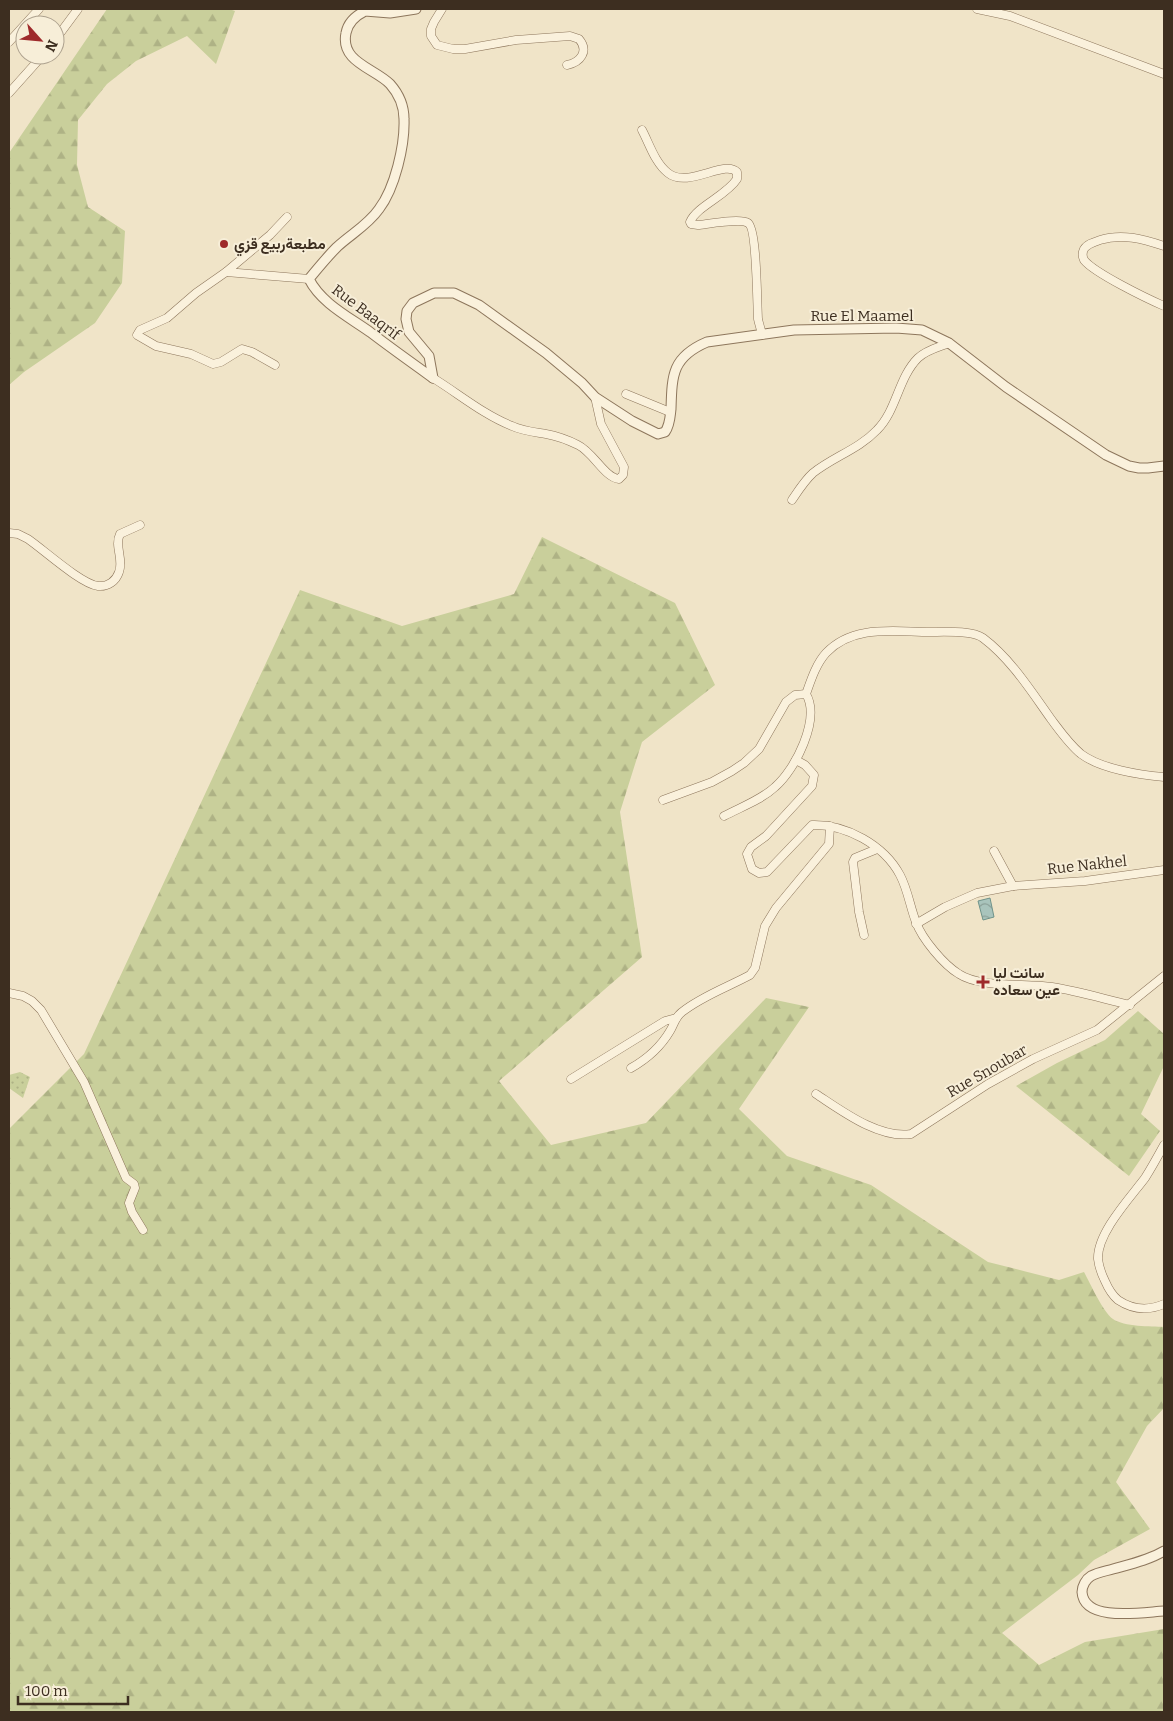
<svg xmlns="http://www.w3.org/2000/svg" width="1173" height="1721" viewBox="0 0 1173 1721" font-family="Bitter,Vazirmatn,serif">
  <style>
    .grass { fill: url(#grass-dots) }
    .forest { fill: url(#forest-firs) }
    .water { fill: url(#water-waves); stroke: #6f938a }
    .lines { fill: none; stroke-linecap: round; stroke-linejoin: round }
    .minor-casing { stroke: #8d765c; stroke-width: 9 }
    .tertiary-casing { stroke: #8d765c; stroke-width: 11 }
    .minor { stroke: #faf1dc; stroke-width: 8 }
    .tertiary { stroke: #faf1dc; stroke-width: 9 }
    .poi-dot { fill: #9e2a2b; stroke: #f7eed8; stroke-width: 2 }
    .labels { text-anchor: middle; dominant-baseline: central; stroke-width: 4; stroke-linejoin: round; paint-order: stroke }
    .poi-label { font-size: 15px; font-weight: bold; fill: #3d2e20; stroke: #f7eed8; text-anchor: start }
    .street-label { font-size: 15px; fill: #3d2e20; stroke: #f7eed8 }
  </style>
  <defs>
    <pattern id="grass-dots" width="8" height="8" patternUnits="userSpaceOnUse" patternTransform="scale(1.25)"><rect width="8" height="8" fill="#c9cf9b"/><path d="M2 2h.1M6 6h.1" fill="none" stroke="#aeb285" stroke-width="1.8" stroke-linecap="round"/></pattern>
    <pattern id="forest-firs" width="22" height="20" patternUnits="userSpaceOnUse" patternTransform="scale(1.25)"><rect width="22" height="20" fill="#c9cf9b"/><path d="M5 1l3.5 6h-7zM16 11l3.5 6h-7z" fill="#aeb285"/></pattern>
    <pattern id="water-waves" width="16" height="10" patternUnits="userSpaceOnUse" patternTransform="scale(1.25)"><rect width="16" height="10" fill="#a9c4bc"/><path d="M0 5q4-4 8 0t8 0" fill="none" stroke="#8ba098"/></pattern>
  </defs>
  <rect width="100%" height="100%" fill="#f0e4c8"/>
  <!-- grass -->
  <path class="grass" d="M20,1072L30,1077L23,1098L9,1088V1075Z"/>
  <!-- forest -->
  <g class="forest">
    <path d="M107,9H229L235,11L216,64L187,36L136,61L107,84L78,120L77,165L88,207L125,231L122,283L95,323L24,372L9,385V153Z"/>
    <path d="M542,537L675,603L715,685L642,742L620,812L642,957L499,1081L551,1145L646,1123L766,998L809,1007L739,1109L787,1156L871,1185L988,1262L1059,1280L1084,1272C1090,1283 1103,1312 1113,1319C1124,1327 1151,1326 1164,1327V1408L1147,1426L1116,1482L1150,1529L1094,1560L1078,1575L1002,1633L1039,1665L1085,1642L1164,1629V1712H9V1129L84,1054L300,590L402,626L514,594Z"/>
    <path d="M1138,1011L1164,1034V1066L1141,1114L1160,1131L1129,1176L1016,1086L1057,1063L1105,1040Z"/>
  </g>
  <!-- water -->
  <path class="water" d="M990,898L994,917L983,920L978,901Z"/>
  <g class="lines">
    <!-- minor casing -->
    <g class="minor-casing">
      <g id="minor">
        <path d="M442,9L434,22L431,29V36L437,45L453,49H465L516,40L570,36L579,39C589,51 581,62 567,65"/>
        <path d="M977,9L1010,16L1164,74"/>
        <path d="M55,40L78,9"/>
        <path d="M9,42L39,9"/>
        <path d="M9,93L43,55"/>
        <path d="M642,130C649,143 655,163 668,173C688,189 725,159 737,172V179C726,196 697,206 690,222L691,224L698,225C708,224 741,218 748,223C757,228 757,305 758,319C759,324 761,329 762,335"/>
        <path d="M287,217L270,235L226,272L309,279"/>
        <path d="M1164,246C1143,239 1122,233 1100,240C1094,242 1087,244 1084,249C1082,253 1082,256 1084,260C1094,273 1148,299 1164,306"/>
        <path d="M226,272L196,293L167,318L140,330L137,335L156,346L191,354L213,364L221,362L242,349L252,352L275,365"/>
        <path d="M433,378C459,394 484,415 512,426C523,431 534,432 546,434C557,436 568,440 578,445C593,452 605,478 619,479L623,475L624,467L601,424L595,397"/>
        <path d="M626,394L670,412"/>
        <path d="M792,500C798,491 805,480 813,473C833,457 859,449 877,430C897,410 898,378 918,358C926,350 939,347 949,343"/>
        <path d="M9,533L18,534L28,539C44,550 81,584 98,586C108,587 116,581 119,572C124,559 114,546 120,534L140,525"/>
        <path d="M796,760L805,765L814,775L812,786L766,836L751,847L747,854L752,869L759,873L767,872L812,825C846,824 884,845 900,875C908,890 910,907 916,922C922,939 944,965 959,974C980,988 1026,983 1052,987C1078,991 1104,999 1130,1005"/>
        <path d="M663,800L712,782L732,771L744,763L759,749L786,702L795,695L806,694"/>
        <path d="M724,816C741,807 761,800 775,787C795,770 821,719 806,694C811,680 816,664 826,653C853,624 895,632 930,632C943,632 972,630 983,638C1011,659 1031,691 1051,719C1060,731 1069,744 1081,754C1101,769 1140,775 1164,777"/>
        <path d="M994,851L1013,886"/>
        <path d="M916,924L945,907L977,893L1013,886L1085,881L1164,870"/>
        <path d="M864,935L859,912L853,862L855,858L877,849"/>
        <path d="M9,993L23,996L32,1001L41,1010L84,1082L126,1178L134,1184L135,1188L129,1203L132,1212L143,1230"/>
        <path d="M631,1068C647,1059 660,1048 670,1031C674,1025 675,1017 682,1012C702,996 728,987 750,975L755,968L765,926L776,908L829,844L830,826"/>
        <path d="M571,1079L665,1021L676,1018"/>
        <path d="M816,1094C842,1111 879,1139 911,1134L988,1084L1033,1059L1097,1030L1164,976"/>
        <path d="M1164,1145C1158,1156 1152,1167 1145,1178C1130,1198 1097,1233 1098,1259C1099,1267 1102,1275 1105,1281C1108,1288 1112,1295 1118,1300C1133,1310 1148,1311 1164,1304"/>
      </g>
    </g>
    <!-- tertiary casing -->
    <g class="tertiary-casing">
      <g id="tertiary">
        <path d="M416,9L390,13L365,11C355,16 348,22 346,33C340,62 374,68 390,84C398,93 404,106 404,119C405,145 395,188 379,209C368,225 351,234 337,247C327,257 318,268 309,279C321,303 349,317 370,332C391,348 412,363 433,378"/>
        <path d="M433,378L429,356L409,332L406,319L407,311L413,303L434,293H454L479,305L546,353L582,383L595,397L632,421L658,434L665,432C670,425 670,417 671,409C672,375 672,357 707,342L794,330L896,328L922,330L949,343L1006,387L1106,455L1129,466L1139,468H1148L1164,466"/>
        <path d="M1164,1551C1149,1560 1131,1564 1113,1569C1106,1571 1098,1572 1091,1576C1086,1579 1082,1586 1082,1592C1084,1623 1144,1612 1164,1611"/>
      </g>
    </g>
    <!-- minor -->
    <use href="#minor" class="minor"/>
    <!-- tertiary -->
    <use href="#tertiary" class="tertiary"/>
  </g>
  <!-- markers -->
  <g class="poi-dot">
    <circle cx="224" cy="244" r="5"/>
    <path d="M980.5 974.5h5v5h5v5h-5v5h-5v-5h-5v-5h5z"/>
  </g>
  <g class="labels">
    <!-- poi labels -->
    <g class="poi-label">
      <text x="234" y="244">مطبعةربيع قزي</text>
      <text x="993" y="973">سانت ليا<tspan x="993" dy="17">عين سعاده</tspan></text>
    </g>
    <!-- street labels -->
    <g class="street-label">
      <text transform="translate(366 312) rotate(37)">Rue Baaqrif</text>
      <text x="862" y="316">Rue El Maamel</text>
      <text transform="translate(1087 865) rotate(-6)">Rue Nakhel</text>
      <text transform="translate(987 1071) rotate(-30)">Rue Snoubar</text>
    </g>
  </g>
  <!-- border -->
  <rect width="1173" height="1721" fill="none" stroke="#3d2e20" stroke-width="20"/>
  <!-- north arrow -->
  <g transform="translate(40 40) rotate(117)"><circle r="24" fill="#f7eed8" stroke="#ada18e"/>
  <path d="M0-4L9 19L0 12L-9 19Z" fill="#9e2a2b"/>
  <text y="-8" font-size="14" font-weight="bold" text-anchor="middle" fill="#3d2e20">N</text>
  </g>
  <!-- scale -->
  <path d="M18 1696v8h110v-8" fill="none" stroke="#3d2e20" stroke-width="2.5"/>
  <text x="25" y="1696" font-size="15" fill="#3d2e20" stroke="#f7eed8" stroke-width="4" paint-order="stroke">100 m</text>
</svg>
